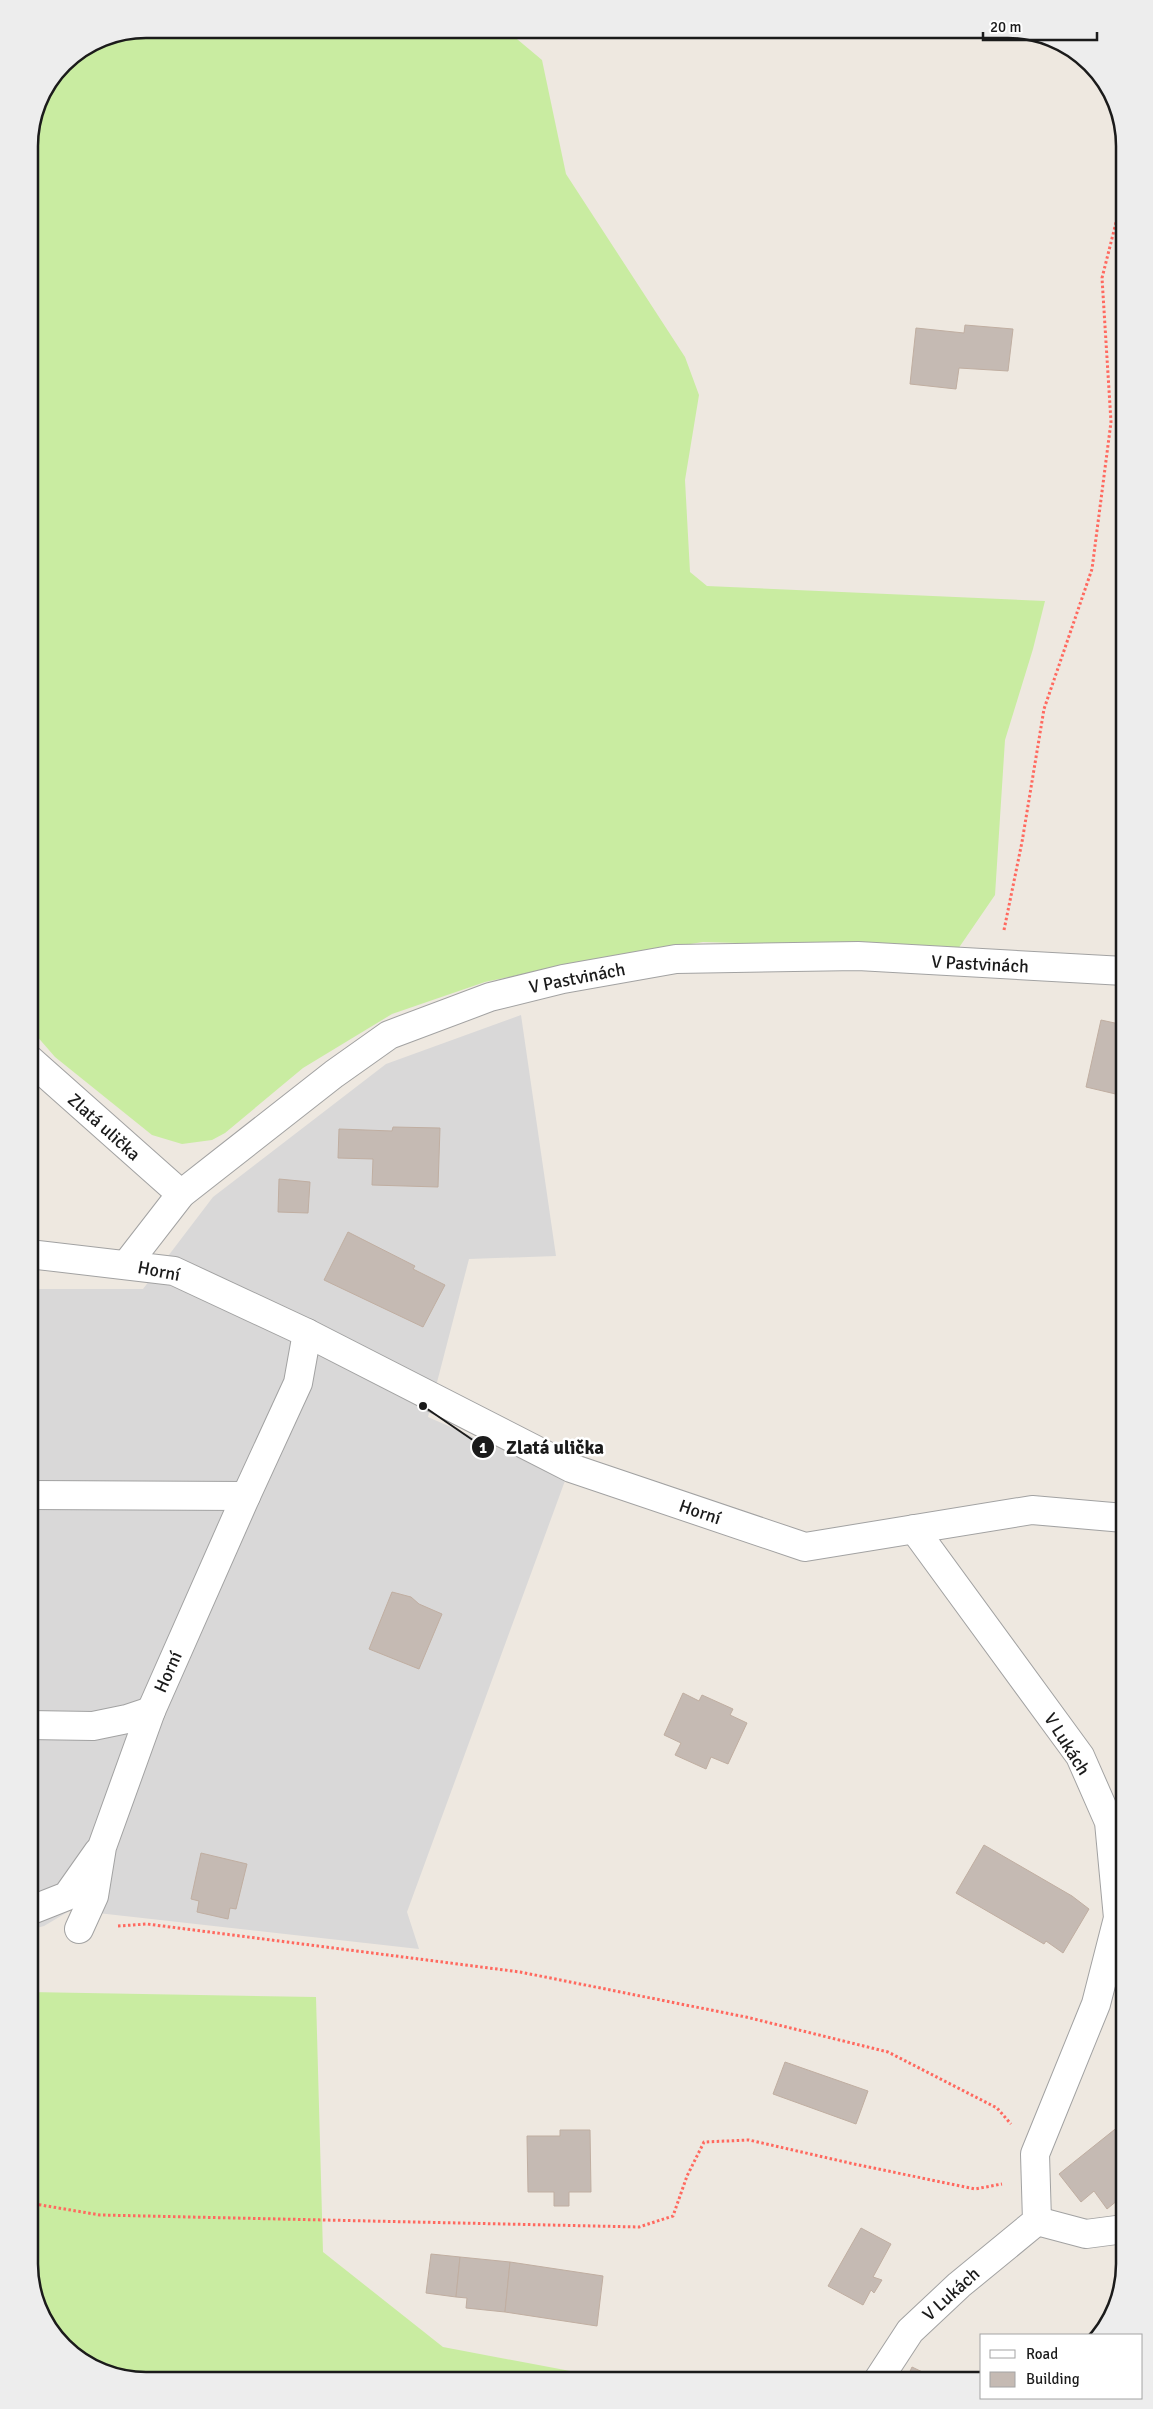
<svg xmlns="http://www.w3.org/2000/svg" width="1153" height="2409" viewBox="0 0 1153 2409" font-family="Signika,sans-serif">
  <style>
    .residential { fill: #d9d8d8 }
    .grass { fill: #c9eca1 }
    .building { fill: #c5bab3; stroke: #c0aea1 }
    .lines { fill: none; stroke-linecap: round; stroke-linejoin: round }
    .minor-casing { stroke: #a2a2a2; stroke-width: 30 }
    .path { stroke: #ff695f; stroke-width: 3; stroke-dasharray: 2.5 2.5; stroke-linecap: butt }
    .minor { stroke: #fff; stroke-width: 28 }
    .labels { text-anchor: middle; dominant-baseline: central; stroke-width: 5; stroke-linejoin: round; paint-order: stroke }
    .street-label { font-size: 18px; fill: #1b1b1b; stroke: #fff }
    .rim { fill: none; stroke: #1b1b1b; stroke-width: 2.5 }
    .leader { fill: none; stroke: #1b1b1b; stroke-width: 2 }
    .callout-dot { fill: #1b1b1b; stroke: #fff; stroke-width: 2 }
    .mark-label { font-size: 15px; text-anchor: middle; font-weight: bold; fill: #fff }
    .callout-label { font-size: 19px; text-anchor: middle; font-weight: bold; fill: #1b1b1b; stroke: #fff; stroke-width: 5; stroke-linejoin: round; paint-order: stroke }
  </style>
  <rect width="100%" height="100%" fill="#eee8e0"/>
  <!-- residential -->
  <path class="residential" d="M521,1015L556,1256L469,1259L428,1417L566,1478L407,1912L419,1949L71,1910L44,1926L29,1930V1289H143L213,1197L386,1064Z"/>
  <!-- grass -->
  <g class="grass">
    <path d="M145,29H505L542,60L566,174L685,357L699,395L685,480L690,572L707,586L1045,601L1033,649L1005,740L995,895L958,949L703,942L589,960L485,982L392,1014L303,1068L225,1133L212,1140L182,1144L152,1135L55,1057L29,1027V138L38,100L63,63L101,38Z"/>
    <path d="M29,1992L316,1997L323,2252L443,2347L618,2380H138L75,2356L38,2308L29,2264Z"/>
  </g>
  <!-- building -->
  <g class="building">
    <path d="M965,325L1013,329L1008,371L959,368L956,389L910,384L916,328L964,333Z"/>
    <path d="M1101,1020L1124,1025V1096L1086,1087Z"/>
    <path d="M393,1127L440,1128L438,1187L372,1185L373,1159L338,1158L339,1129L392,1131Z"/>
    <path d="M279,1179L310,1182L308,1213L278,1212Z"/>
    <path d="M348,1232L415,1266L413,1269L445,1285L423,1327L324,1280Z"/>
    <path d="M392,1592L411,1597L419,1604L442,1614L419,1669L369,1649Z"/>
    <path d="M683,1693L699,1701L702,1695L733,1709L730,1715L747,1723L728,1764L711,1757L706,1769L675,1755L681,1743L664,1735Z"/>
    <path d="M984,1845L1072,1896L1089,1909L1063,1953L1046,1941L1044,1944L956,1893Z"/>
    <path d="M201,1853L247,1864L236,1909L230,1908L228,1919L197,1912L199,1901L191,1899Z"/>
    <path d="M785,2062L868,2091L856,2124L773,2094Z"/>
    <path d="M1124,2122V2195L1107,2209L1094,2191L1081,2202L1059,2174Z"/>
    <path d="M560,2130H590L591,2192H569V2206H554V2192H528L527,2136H560Z"/>
    <path d="M861,2228L891,2244L873,2277L882,2280L874,2293L871,2290L863,2305L828,2286Z"/>
    <path d="M431,2254L460,2257L456,2297L426,2293Z"/>
    <path d="M460,2257L510,2262L505,2312L466,2308L467,2298L456,2297Z"/>
    <path d="M510,2262L603,2276L597,2326L505,2312Z"/>
    <path d="M912,2367L939,2380H906Z"/>
  </g>
  <g class="lines">
    <!-- minor casing -->
    <g class="minor-casing">
      <g id="minor">
        <path d="M29,1059L181,1194"/>
        <path d="M29,1254L174,1271L307,1333L571,1468L805,1547L1032,1510L1124,1518"/>
        <path d="M126,1265L181,1194L334,1074L389,1035L490,997L563,979L676,959L858,956L1124,971"/>
        <path d="M29,1495L246,1496"/>
        <path d="M29,1725L93,1726L127,1719L151,1711"/>
        <path d="M29,1911L67,1896L98,1852"/>
        <path d="M79,1929L94,1896L102,1847L151,1711L246,1496L298,1383L307,1333"/>
        <path d="M1037,2221L1086,2234L1124,2229"/>
        <path d="M878,2380L910,2331L959,2285L1037,2221L1035,2154L1096,2004L1118,1918L1109,1822L1080,1756L914,1529"/>
      </g>
    </g>
    <!-- path -->
    <g class="path">
      <path d="M1004,930L1022,842L1044,709L1092,569L1111,422L1102,278L1124,191"/>
      <path d="M118,1926L147,1924L520,1972L746,2017L888,2052L997,2108L1011,2124"/>
      <path d="M29,2203L100,2215L639,2227L673,2216L687,2176L704,2142L749,2140L854,2164L975,2189L1002,2184"/>
      <path d="M31,2277L32,2280"/>
    </g>
    <!-- minor -->
    <use href="#minor" class="minor"/>
  </g>
  <g class="labels">
    <!-- street labels -->
    <g class="street-label">
      <text transform="translate(980 964) rotate(3)">V Pastvinách</text>
      <text transform="translate(577 978) rotate(-11)">V Pastvinách</text>
      <text transform="translate(104 1127) rotate(42)">Zlatá ulička</text>
      <text transform="translate(159 1271) rotate(11)">Horní</text>
      <text transform="translate(700 1512) rotate(19)">Horní</text>
      <text transform="translate(168 1672) rotate(-66)">Horní</text>
      <text transform="translate(1067 1744) rotate(58)">V Lukách</text>
      <text transform="translate(951 2294) rotate(-42)">V Lukách</text>
    </g>
  </g>
  <!-- crop -->
  <path d="M0 0H1153V2409H0ZM146 38H1008A108 108 0 0 1 1116 146V2264A108 108 0 0 1 1008 2372H146A108 108 0 0 1 38 2264V146A108 108 0 0 1 146 38Z" fill="#ededed" fill-rule="evenodd"/>
  <path class="rim" d="M146 38H1008A108 108 0 0 1 1116 146V2264A108 108 0 0 1 1008 2372H146A108 108 0 0 1 38 2264V146A108 108 0 0 1 146 38Z"/>
  <!-- callouts -->
  <path class="leader" d="M423 1406L483 1447"/>
  <g class="callout-dot">
    <circle cx="423" cy="1406" r="5"/>
    <circle cx="483" cy="1447" r="12"/>
  </g>
  <g class="mark-label">
    <text x="483" y="1453">1</text>
  </g>
  <g class="callout-label">
    <text x="555" y="1454">Zlatá ulička</text>
  </g>
  <!-- legend -->
  <rect x="980" y="2334" width="162" height="65" fill="#ffffff" stroke="#a4a4a4"/>
  <rect x="990" y="2350" width="25" height="8" fill="#ffffff" stroke="#a4a4a4"/>
  <text x="1026" y="2359" font-size="15" fill="#1b1b1b">Road</text>
  <rect x="990" y="2372" width="25" height="15" fill="#c5bab3" stroke="#a4a4a4"/>
  <text x="1026" y="2384" font-size="15" fill="#1b1b1b">Building</text>
  <!-- scale -->
  <path d="M983 32v8h114v-8" fill="none" stroke="#1b1b1b" stroke-width="2.5"/>
  <text x="990" y="32" font-size="15" fill="#1b1b1b" stroke="#ffffff" stroke-width="4" paint-order="stroke">20 m</text>
</svg>
